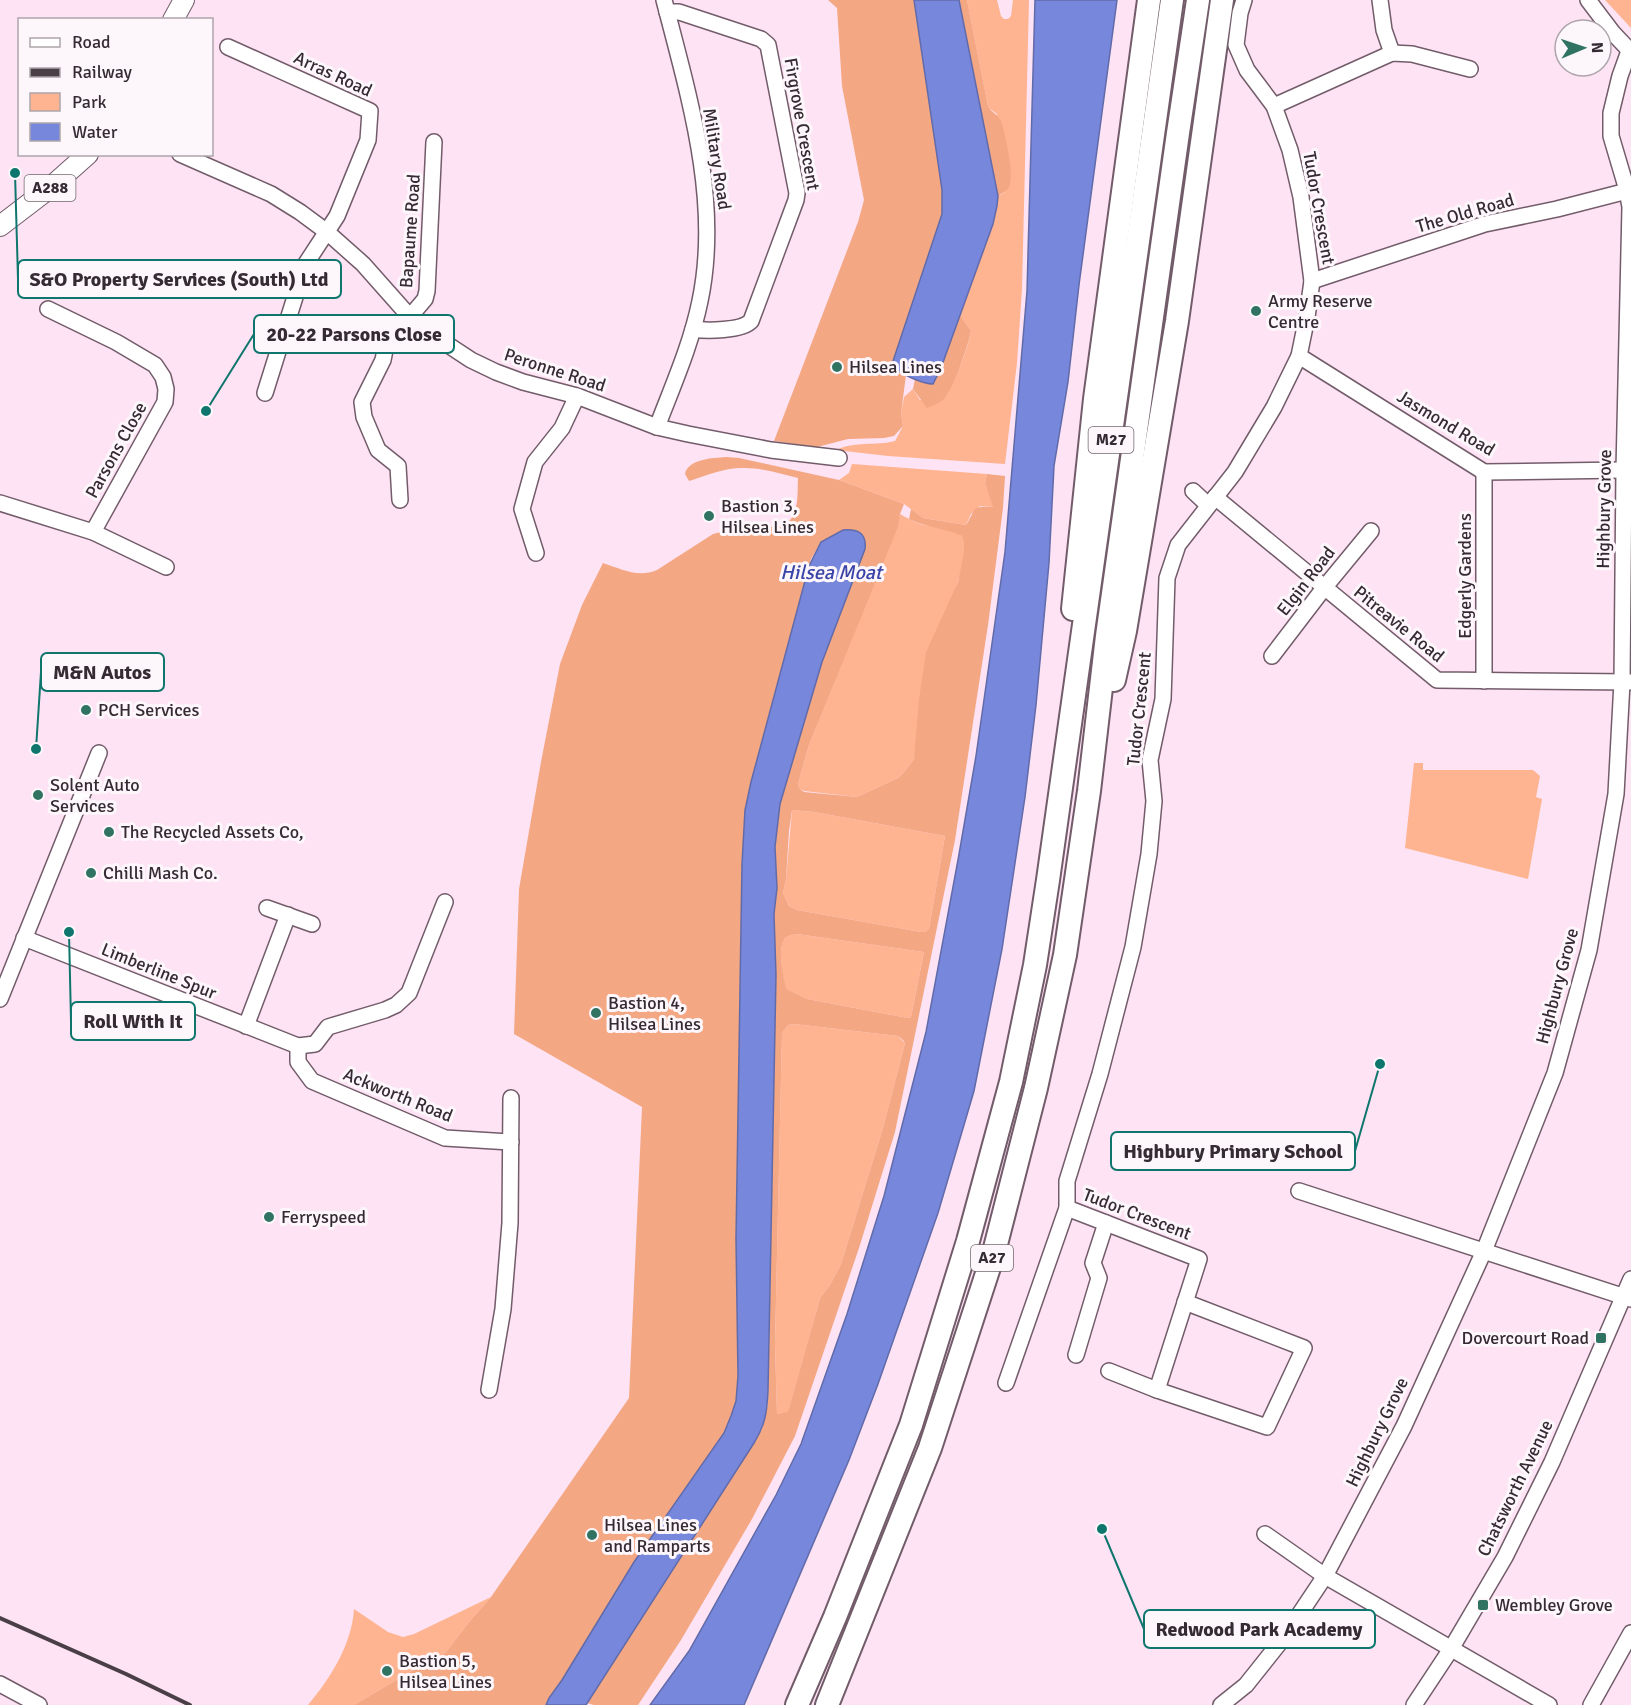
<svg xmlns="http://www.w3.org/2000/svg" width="1631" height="1705" viewBox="0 0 1631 1705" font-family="Signika,sans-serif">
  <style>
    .green { fill: #ffb491 }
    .forest { fill: #f4a783; fill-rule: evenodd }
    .water { fill: #7687dc; stroke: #626ba9; stroke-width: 1.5 }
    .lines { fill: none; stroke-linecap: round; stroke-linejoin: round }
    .minor-casing { stroke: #725c6a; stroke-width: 18 }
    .major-casing { stroke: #725c6a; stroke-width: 22 }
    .highway-casing { stroke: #725c6a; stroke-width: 26 }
    .minor { stroke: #fff; stroke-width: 15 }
    .major { stroke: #fff; stroke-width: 20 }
    .highway { stroke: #fff; stroke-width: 22 }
    .rail { stroke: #4a3f47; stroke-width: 4 }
    .poi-dot { fill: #317363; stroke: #fdf7fb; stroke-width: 2 }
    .labels { text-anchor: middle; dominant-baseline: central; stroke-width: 6; stroke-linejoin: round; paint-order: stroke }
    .shield { fill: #fdf7fb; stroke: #71686e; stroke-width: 1.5 }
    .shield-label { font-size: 16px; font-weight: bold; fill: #352b32 }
    .street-label { font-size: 18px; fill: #352b32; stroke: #fdf7fb }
    .poi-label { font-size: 18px; fill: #352b32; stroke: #fdf7fb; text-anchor: start }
    .water-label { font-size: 20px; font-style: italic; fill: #3a43a7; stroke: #fdf7fb }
    .leader { fill: none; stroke: #0f766e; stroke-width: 2 }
    .callout-dot { fill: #0f766e; stroke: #fdf7fb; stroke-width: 2 }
    .callout { fill: #fdf7fb; stroke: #0f766e; stroke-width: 2 }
    .callout-label { font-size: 20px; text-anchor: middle; font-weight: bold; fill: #352b32 }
  </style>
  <rect width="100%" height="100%" fill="#fee3f4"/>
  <!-- green -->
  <g class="green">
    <path d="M967,0H997L1001,16L1004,19H1008L1011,16L1013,0H1029L1022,289L1017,363L1005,464L888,456L836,450C854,441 876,446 895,441L903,426L901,413L904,397L913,389L920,400L947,395C957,375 967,352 971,331L960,315L993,224L997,206L998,196L1005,192L997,114L990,109L988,106Z"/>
    <path d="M1605,0H1631V28L1606,1Z"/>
    <path d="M852,464L987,474L985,483L994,507L980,506L971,514L966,525L923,518L904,504L839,480L849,473Z"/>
    <path d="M900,514C905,517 911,520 917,523C926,526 955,529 962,536C970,545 958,584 953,595L914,759L905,771L898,778L857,797L804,791L800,789L798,784L809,745L897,527Z"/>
    <path d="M1414,763H1423V770H1533L1540,776L1536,797L1542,799L1528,879L1405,848Z"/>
    <path d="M792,810L814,812L945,836L929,929L925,932H921L797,910L789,906L783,893L786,879Z"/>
    <path d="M797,934L924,952L911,1017L908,1018L807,999L785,989C784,977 777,950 784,940C786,935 793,935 797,934Z"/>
    <path d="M794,1024L898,1036L905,1043L883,1128L841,1264L830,1285L820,1298L788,1413L777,1414L775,1344L782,1033L788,1025Z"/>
    <path d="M491,1597L469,1622L446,1652L436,1659L415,1669L354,1705H308C330,1679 352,1644 354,1609L388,1632L403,1637L414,1634Z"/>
  </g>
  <!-- forest -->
  <g class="forest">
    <path d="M828,0H914L942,190V214L897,369L906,375L901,413L903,426L894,436L884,438L848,439L817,447L774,441L858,222L864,200L842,86L837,8Z"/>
    <path d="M959,0H967L988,106C992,114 998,113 1002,123C1005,138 1015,173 1009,187C1006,192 1002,193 998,196Z"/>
    <path d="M960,315L971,331C968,346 954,388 944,399C940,403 933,405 927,408L913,389L915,379L928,384L941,368Z"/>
    <path d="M726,457L739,458L839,480L904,504L900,514L898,527L809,745L798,784L800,789L804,792L857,797L898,778L905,771L914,759L919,699L926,652L958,582L964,552V542L962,536L955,533L918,523L909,519L911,509L923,518L966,525C977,508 970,506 993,507L985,483L987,474L1005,476L1003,508L988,625L955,840L895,1132L859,1248L795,1436L752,1519L681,1640L638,1705H594L587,1703L754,1443L762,1429L768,1404L776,975L774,914L777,888L775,847L780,804L822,662L865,549L843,531L821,542L811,559L751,782L745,810L742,864L736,1239L738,1376L736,1401L731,1416L724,1433L634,1562L562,1680L549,1698L546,1705H354L415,1669L436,1659L446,1652L469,1622L491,1597L629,1398L642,1107L514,1034L519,889L541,762L560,664L582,605L603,563C621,569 638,578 657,570L713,534L721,532L784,525C800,516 797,494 798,478C781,474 763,468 745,468C726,467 707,475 689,481L685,474C688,459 713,458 726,457ZM792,810L814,812L945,836L929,929L925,932H921L797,910L789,906L783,893L786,879L789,831ZM797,934L924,952L911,1017L908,1018L807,999L786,989C784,977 777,951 784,940C786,935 793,935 797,934ZM794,1024L898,1036L903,1040L905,1043L883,1128L841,1264L830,1285L820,1298L788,1412L777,1414L775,1344L782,1033L788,1025Z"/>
  </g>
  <!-- water -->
  <g class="water">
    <path d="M914,0H959L998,196L997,206L993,224L941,368L933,384C924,384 898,374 894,366C893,364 893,362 893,361L942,214V190Z"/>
    <path d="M1035,0H1117L1079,285L1068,382L1054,466L1049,563L1036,705L1025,797L1002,949L974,1091L938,1213L878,1384L849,1460L744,1705H650L689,1651L776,1495L801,1444L847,1314L884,1196L926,1032L958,860L976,756L1005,552L1027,291Z"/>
    <path d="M843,530C857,529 867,532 865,549L822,662L780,804L775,847L777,888L774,914L776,975L768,1391C767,1413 765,1425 754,1443L586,1705H546L549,1698L562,1680L634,1562L724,1433L731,1416L736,1401L738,1376L736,1239L742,864L745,810L751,782L809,566L821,542Z"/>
  </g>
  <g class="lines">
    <!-- minor casing -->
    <g class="minor-casing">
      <g id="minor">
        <path d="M1380,0L1384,30L1392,53"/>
        <path d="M1588,0L1613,33L1631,52"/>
        <path d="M667,12H679L761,39L768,45L797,193L796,200L751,321C742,331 706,331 693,329"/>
        <path d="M228,47L370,111L368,140L337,216L305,265L265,393"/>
        <path d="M1274,106L1392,53L1412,54L1470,69"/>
        <path d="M180,154L271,194L300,212L327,232L363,264L410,317L433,335L471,360L496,372L523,382L577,396L657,427L688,434L771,450L839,458"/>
        <path d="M1312,281L1485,224L1557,209L1631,190"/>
        <path d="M48,309L116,342L155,365L163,377L166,389L165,402L93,532"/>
        <path d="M1299,356L1484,472L1624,470"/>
        <path d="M657,427C673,385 691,345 700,301C721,201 689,97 664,0"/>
        <path d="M1193,491L1208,505"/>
        <path d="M1215,497L1437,680L1631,682"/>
        <path d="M400,500L398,466L378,450L364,417L362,402L383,360L386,345L425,299L427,291L434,142"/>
        <path d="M0,503L93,532L166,567"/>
        <path d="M536,553L522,509L535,462L562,428L577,396"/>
        <path d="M1272,656L1324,588L1371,531"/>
        <path d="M1484,681V472"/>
        <path d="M267,908L312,924"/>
        <path d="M24,938L298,1046L315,1044L328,1027L385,1010L396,1005L409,993L445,902"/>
        <path d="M0,999L99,753"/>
        <path d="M246,1026L288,915"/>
        <path d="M298,1046V1062L312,1081L445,1138L511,1142"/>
        <path d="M1299,1191L1631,1299"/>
        <path d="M1067,1208L1199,1259L1157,1390L1109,1371"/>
        <path d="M1076,1355L1099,1278L1093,1263L1106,1223"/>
        <path d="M1006,1383L1067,1208V1181L1100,1074L1133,947L1149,854L1154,801L1150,760L1163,699L1167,578L1178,545L1235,472L1274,407L1299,356L1307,317L1312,281L1301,197L1290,150L1274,106L1247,70L1236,45L1240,13L1244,0"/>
        <path d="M489,1390L503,1309L510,1223L511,1098"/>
        <path d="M1157,1390L1267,1427L1304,1348L1185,1302"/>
        <path d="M1265,1534L1325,1576L1549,1705"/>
        <path d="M0,1684L39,1705"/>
        <path d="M1221,1705L1246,1685L1285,1636L1325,1576L1404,1426L1484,1251L1555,1073L1589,950L1616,794L1622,682L1624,470L1630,207L1627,190L1611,136V113L1620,76L1629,51"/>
        <path d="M1414,1705L1451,1649L1505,1557L1552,1462L1631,1279"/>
        <path d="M1591,1705L1631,1633"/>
      </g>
    </g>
    <!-- major casing -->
    <g class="major-casing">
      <g id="major">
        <path d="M173,20L184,0"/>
        <path d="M0,226L51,187L88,154"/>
      </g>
    </g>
    <!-- highway casing -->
    <g class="highway-casing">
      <g id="highway">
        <path d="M1073,609L1095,399L1149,0"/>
        <path d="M1114,680L1125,631L1177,321L1222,0"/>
        <path d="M797,1705L835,1617L911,1425L968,1241L1011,1082L1035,965L1048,880L1172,0"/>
        <path d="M827,1705L930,1448L994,1252L1036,1088L1065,955L1089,791L1107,636L1178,133L1198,0"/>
      </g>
    </g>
    <!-- minor -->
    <use href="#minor" class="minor"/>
    <!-- major -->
    <use href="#major" class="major"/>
    <!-- highway -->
    <use href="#highway" class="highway"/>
    <!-- rail -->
    <path class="rail" d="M0,1618L126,1674L190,1705"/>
  </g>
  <!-- markers -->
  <g class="poi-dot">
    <circle cx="1256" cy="311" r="6"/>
    <circle cx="837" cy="367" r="6"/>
    <circle cx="709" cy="516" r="6"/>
    <circle cx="86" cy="710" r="6"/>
    <circle cx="38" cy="795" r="6"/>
    <circle cx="109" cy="832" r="6"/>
    <circle cx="91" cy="873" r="6"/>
    <circle cx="596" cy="1013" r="6"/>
    <circle cx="269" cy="1217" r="6"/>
    <rect x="1595" y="1332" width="12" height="12" rx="3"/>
    <circle cx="592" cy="1535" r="6"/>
    <rect x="1477" y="1599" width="12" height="12" rx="3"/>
    <circle cx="387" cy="1671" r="6"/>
  </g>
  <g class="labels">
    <!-- shield labels -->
    <g class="shield">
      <rect x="24.5" y="175" width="51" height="26" rx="4.5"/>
      <rect x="1088.5" y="427" width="45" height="26" rx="4.5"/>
      <rect x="971" y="1245" width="42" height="26" rx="4.5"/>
    </g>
    <g class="shield-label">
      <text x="50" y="188">A288</text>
      <text x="1111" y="440">M27</text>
      <text x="992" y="1258">A27</text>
    </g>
    <!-- street labels -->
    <g class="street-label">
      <text transform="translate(333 74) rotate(25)">Arras Road</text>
      <text transform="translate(802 124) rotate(80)">Firgrove Crescent</text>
      <text transform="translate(717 159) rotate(81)">Military Road</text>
      <text transform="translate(1319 208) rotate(80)">Tudor Crescent</text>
      <text transform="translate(1465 213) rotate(-16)">The Old Road</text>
      <text transform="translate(410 231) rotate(-86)">Bapaume Road</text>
      <text transform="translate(555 370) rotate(18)">Peronne Road</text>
      <text transform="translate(1446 423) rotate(31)">Jasmond Road</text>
      <text transform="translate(116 450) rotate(-61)">Parsons Close</text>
      <text transform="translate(1604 509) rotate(-89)">Highbury Grove</text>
      <text transform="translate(1465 576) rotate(-90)">Edgerly Gardens</text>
      <text transform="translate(1306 581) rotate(-52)">Elgin Road</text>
      <text transform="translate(1399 624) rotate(39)">Pitreavie Road</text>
      <text transform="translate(1139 709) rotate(-84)">Tudor Crescent</text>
      <text transform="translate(159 971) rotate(22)">Limberline Spur</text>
      <text transform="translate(1557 986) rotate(-75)">Highbury Grove</text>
      <text transform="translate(398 1095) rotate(22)">Ackworth Road</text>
      <text transform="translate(1137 1214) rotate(21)">Tudor Crescent</text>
      <text transform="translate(1377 1432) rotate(-64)">Highbury Grove</text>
      <text transform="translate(1515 1488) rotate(-64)">Chatsworth Avenue</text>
    </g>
    <!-- poi labels -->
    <g class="poi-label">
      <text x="1268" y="301">Army Reserve<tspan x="1268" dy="21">Centre</tspan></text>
      <text x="849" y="367">Hilsea Lines</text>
      <text x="721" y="506">Bastion 3,<tspan x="721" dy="21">Hilsea Lines</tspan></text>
      <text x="98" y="710">PCH Services</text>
      <text x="50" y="785">Solent Auto<tspan x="50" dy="21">Services</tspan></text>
      <text x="121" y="832">The Recycled Assets Co,</text>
      <text x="103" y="873">Chilli Mash Co.</text>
      <text x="608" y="1003">Bastion 4,<tspan x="608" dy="21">Hilsea Lines</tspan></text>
      <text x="281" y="1217">Ferryspeed</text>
      <text x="1589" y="1338" text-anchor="end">Dovercourt Road</text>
      <text x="604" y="1525">Hilsea Lines<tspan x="604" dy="21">and Ramparts</tspan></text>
      <text x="1495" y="1605">Wembley Grove</text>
      <text x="399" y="1661">Bastion 5,<tspan x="399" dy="21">Hilsea Lines</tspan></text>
    </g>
    <!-- water labels -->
    <g class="water-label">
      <text x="831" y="572">Hilsea Moat</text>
    </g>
  </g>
  <!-- callouts -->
  <path class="leader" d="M15 173L18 279M206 411L254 334M36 749L41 672M69 932L71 1021M1380 1064L1355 1151M1102 1529L1144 1629"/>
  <g class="callout-dot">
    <circle cx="15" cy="173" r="6"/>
    <circle cx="206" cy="411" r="6"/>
    <circle cx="36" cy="749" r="6"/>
    <circle cx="69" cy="932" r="6"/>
    <circle cx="1380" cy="1064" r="6"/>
    <circle cx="1102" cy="1529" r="6"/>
  </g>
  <g class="callout">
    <rect x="18" y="260" width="323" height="38" rx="6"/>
    <rect x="254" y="315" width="200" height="38" rx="6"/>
    <rect x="41" y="653" width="123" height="38" rx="6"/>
    <rect x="71" y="1002" width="124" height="38" rx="6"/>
    <rect x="1111" y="1132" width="244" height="38" rx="6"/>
    <rect x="1144" y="1610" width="231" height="38" rx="6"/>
  </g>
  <g class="callout-label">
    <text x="179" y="286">S&amp;O Property Services (South) Ltd</text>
    <text x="354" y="341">20-22 Parsons Close</text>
    <text x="102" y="679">M&amp;N Autos</text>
    <text x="133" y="1028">Roll With It</text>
    <text x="1233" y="1158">Highbury Primary School</text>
    <text x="1259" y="1636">Redwood Park Academy</text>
  </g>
  <!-- legend -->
  <rect x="18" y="18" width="195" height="138" fill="#fdf7fb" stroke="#ada5ab" stroke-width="1.5"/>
  <rect x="30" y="38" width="30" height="9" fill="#ffffff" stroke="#ada5ab" stroke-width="1.5"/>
  <text x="72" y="48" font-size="18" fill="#352b32">Road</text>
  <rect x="30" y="68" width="30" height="9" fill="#4a3f47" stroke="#ada5ab" stroke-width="1.5"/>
  <text x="72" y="78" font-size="18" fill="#352b32">Railway</text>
  <rect x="30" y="93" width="30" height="18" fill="#ffb491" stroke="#ada5ab" stroke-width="1.5"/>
  <text x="72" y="108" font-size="18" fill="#352b32">Park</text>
  <rect x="30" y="123" width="30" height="18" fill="#7687dc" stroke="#ada5ab" stroke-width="1.5"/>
  <text x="72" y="138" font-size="18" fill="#352b32">Water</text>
  <!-- north arrow -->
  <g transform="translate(1583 48) rotate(88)"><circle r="28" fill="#fdf7fb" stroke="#ada5ab" stroke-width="1.5"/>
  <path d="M0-4.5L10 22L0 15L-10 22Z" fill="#317363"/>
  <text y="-9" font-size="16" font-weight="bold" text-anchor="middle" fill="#352b32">N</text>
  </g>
</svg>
